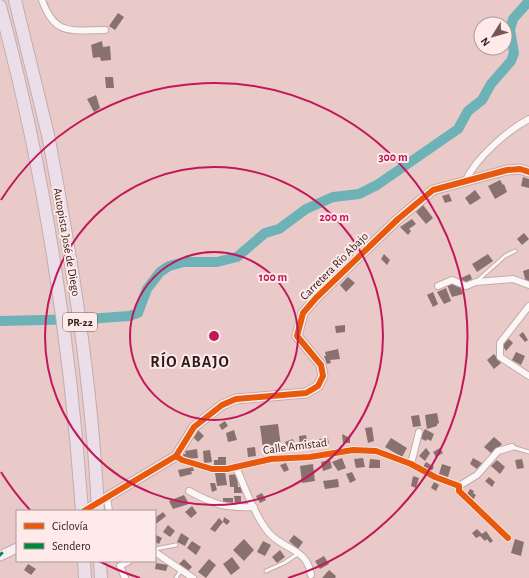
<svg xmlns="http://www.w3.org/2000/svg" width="529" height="578" viewBox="0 0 529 578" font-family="'Alegreya Sans',sans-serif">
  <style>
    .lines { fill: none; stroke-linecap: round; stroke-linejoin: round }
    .river { stroke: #6db2b7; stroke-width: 10 }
    .building { fill: #88716e }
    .lane-casing { stroke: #c4abaa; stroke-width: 5 }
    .street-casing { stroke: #c4abaa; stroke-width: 8 }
    .secondary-casing { stroke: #c4abaa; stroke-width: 11 }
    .highway-casing { stroke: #bfaeae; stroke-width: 14 }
    .lane { stroke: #fcf7f7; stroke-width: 3 }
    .street { stroke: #fcf7f7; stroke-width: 6 }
    .secondary { stroke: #f7eff3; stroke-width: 9 }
    .highway { stroke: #ecdee8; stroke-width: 12 }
    .highway-bridge-casing { stroke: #bfaeae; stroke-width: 14; stroke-linecap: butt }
    .highway-bridge { stroke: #ecdee8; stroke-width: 12 }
    .quiet { stroke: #00873e; stroke-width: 5; stroke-dasharray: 10 5; stroke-linecap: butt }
    .cycleway-casing { stroke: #fdeae9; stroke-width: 8 }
    .cycleway { stroke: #e8590c; stroke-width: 6 }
    .ring { fill: none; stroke: #c2185b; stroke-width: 2 }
    .labels { text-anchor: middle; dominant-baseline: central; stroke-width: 4; stroke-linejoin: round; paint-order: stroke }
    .shield { fill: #fdeae9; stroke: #6e5958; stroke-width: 1 }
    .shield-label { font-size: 11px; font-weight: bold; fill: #301b1a }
    .street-label { font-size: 12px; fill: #301b1a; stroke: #fdeae9 }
    .district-label { font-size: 16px; font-weight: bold; letter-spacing: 1px; fill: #301b1a; stroke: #fdeae9 }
    .centre { fill: #c2185b; stroke: #fdeae9; stroke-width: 2 }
    .ring-label { font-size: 12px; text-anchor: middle; font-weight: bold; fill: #c2185b; stroke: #fdeae9; stroke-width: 4; stroke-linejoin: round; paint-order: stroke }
  </style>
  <rect width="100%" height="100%" fill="#eacac9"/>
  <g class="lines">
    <!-- river -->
    <path class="river" d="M0,321L88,319L129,316L138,313L147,289L160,272L169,266L184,262H217L237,257L265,233L279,229L306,209L333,197L359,194L377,185L458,129L468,111L482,100L491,84L511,61L514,53L510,30L513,19L529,1"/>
  </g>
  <!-- building -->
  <g class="building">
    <path d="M118,13L124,17L115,30L109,26Z"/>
    <path d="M102,41L103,47L110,46L111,60L101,61L100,57L93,58L91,45Z"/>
    <path d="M105,77H113L114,88H106Z"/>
    <path d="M96,95L100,108L94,112L87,99Z"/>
    <path d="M523,177L529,179V188L521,186Z"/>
    <path d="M500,180L503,185L504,184L507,192L495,199L488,186Z"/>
    <path d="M475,190L481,198L470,205L465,198Z"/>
    <path d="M449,194L452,201L445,203L442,196Z"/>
    <path d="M423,205L433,218L426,224L416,212Z"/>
    <path d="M412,219L416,224L409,229L411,231L408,235L400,227Z"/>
    <path d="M524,233L529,239L522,245L517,239Z"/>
    <path d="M384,254L390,260L387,265L381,259Z"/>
    <path d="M488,254L493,261L477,272L472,264Z"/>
    <path d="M529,269V281L526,282L523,271Z"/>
    <path d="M470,274L472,279L463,284L461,278Z"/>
    <path d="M348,277L355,283L346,292L340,285Z"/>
    <path d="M455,283L457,287L460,286L463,294L452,297L447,285Z"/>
    <path d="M446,288L451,301L444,304L437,292Z"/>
    <path d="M433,292L438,304L433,307L427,295Z"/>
    <path d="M345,325V332L336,333L335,326Z"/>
    <path d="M523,332L528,340L525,342L519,335Z"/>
    <path d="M509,339L513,343L506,351L502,345Z"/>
    <path d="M338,349L340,359L330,360L331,363L327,364L324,356H326L325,352Z"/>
    <path d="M516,352L525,356L521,365L512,360Z"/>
    <path d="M494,354L501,363L494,369L487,360Z"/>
    <path d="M437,413L439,423L437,424V426L427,429L425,415Z"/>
    <path d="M419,415L421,426L413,427L411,416Z"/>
    <path d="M225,421L228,426L222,430L219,425Z"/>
    <path d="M278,424L281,446L263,449L260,426Z"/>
    <path d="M372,427L374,441L368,443L365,428Z"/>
    <path d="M425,429L434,434L431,441L427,439L426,441L420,438Z"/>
    <path d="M198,430L204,436L198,442L192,436Z"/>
    <path d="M234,430L237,440L228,442L226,433Z"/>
    <path d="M342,434L350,438V443H343Z"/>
    <path d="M306,435L308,448H300L299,436Z"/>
    <path d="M494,437L502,444L492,454L484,447Z"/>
    <path d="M328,438L329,445L320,446L319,439Z"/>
    <path d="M391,438L407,448L402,457L385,447Z"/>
    <path d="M293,439L296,447L288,450L285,442Z"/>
    <path d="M255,447L256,456L248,457L247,448Z"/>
    <path d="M426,448L430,453L425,461L419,456Z"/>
    <path d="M440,448L443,453L436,457L433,452Z"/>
    <path d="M197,449L198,458L184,459L183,454H186L185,451Z"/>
    <path d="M210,450L212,462L204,463L203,451Z"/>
    <path d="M218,457H226V468H214V460H218Z"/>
    <path d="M342,458L346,468L338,471L332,462Z"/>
    <path d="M363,458L365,467L356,468L354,459Z"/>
    <path d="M473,458L482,463L477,469L470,464Z"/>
    <path d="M370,459L380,460V468H369Z"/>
    <path d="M522,459L524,468L517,469L515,460Z"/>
    <path d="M330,460L332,468L323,471L321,462Z"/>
    <path d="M497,460L505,467L500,474L491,466Z"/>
    <path d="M426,462L434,467L431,472L423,467Z"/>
    <path d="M286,463L289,470L284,472L280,465Z"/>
    <path d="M313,464L315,481L302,483L300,466Z"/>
    <path d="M442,464L451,467L448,477L439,474Z"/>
    <path d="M193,467L194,471H191L192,474L180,477L178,470Z"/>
    <path d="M225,472L227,485L217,486L215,473Z"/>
    <path d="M352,472L356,480L350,483L346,474Z"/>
    <path d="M237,474L238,487H241L242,493H234V487H230L229,475Z"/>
    <path d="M413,476L419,478L416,488L411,486Z"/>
    <path d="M489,477L495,482L492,487L485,481Z"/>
    <path d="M338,479L339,487L325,489L323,481Z"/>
    <path d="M434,482L439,485L436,491L431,488Z"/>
    <path d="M210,483H215L217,490L212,492Z"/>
    <path d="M470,489L474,491L473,493L476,495L473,500L466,496Z"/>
    <path d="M262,493L266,500L260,503L256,496Z"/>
    <path d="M184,495L189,504L173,509L169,501Z"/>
    <path d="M234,496H241V503L235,504Z"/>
    <rect x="223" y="498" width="10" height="6"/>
    <path d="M192,506L197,513L191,518L185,512Z"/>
    <path d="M163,512L166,516L156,524L155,518Z"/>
    <path d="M224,517L230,521L227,525L223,522L215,532L210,529L219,518L223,522Z"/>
    <path d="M168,525L175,531L170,537L163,532Z"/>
    <path d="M477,529L482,534L486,531L493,541L490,543L487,539L485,541L480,536L476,538L472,533Z"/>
    <path d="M181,533L189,538L185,546L177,542Z"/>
    <path d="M156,535L162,538L159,544L155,542Z"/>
    <path d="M294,535L303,542L298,549L289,541Z"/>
    <path d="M244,539L254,550L244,561L233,550Z"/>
    <path d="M515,539L524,542L521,556L511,553Z"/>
    <path d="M192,541L201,547L196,555L187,548Z"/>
    <path d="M263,541L271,545L265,556L257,552Z"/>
    <path d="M280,550L285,557L277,563L272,557Z"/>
    <path d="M324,556L329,564L320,569L315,561Z"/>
    <path d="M232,557L240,568L231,575L223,564Z"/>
    <path d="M184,559L192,567L187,572L179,564Z"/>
    <path d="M209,559L216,565L206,578L198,572Z"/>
    <path d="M156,563L168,565L166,571L155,569Z"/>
    <path d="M28,564L36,569L31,575L24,570Z"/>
    <path d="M329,570L336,576L335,578H322Z"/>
  </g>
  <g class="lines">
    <!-- lane casing -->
    <g class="lane-casing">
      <g id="lane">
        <path d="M477,281L505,256L515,251"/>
        <path d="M512,447L529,452"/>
        <path d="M155,549L176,545"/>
        <path d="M266,571L284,563L299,553"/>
        <path d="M176,578L181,570"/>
      </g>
    </g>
    <!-- street casing -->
    <g class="street-casing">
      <g id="street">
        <path d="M42,0C55,37 72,30 105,30"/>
        <path d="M466,180C476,158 508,130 529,119"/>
        <path d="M438,286L452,280L466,286L476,282L513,279L529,285"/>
        <path d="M529,306L500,343V357L529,376"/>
        <path d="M176,456L182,460L212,469H227L271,459L310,457L353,450L376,451L411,464L435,477L459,486V491L508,538"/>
        <path d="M411,464L419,432"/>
        <path d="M236,467C244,486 256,518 269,533C284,550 307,548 311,575"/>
        <path d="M459,486L477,475L498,451L512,447"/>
        <path d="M189,491C215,505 224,508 254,507"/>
        <path d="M107,497L109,511"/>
        <path d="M155,552L193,578"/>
        <path d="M125,578L120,566L129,561"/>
      </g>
    </g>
    <!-- secondary casing -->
    <g class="secondary-casing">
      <g id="secondary">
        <path d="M84,511L176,456L194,427L222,405L236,399L306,393L318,386L323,376L321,365L297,336L303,313L316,298L398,219L433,190L507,170L520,169L529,172"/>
        <path d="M0,556L17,548"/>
      </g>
    </g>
    <!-- highway casing -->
    <g class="highway-casing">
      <g id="highway">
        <path d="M15,0L48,135"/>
        <path d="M0,6C45,172 70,340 82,511"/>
        <path d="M84,561L85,578"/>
        <path d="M100,561L101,578"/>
      </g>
    </g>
    <!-- lane -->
    <use href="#lane" class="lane"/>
    <!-- street -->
    <use href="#street" class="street"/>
    <!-- secondary -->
    <use href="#secondary" class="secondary"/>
    <!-- highway -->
    <use href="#highway" class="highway"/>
    <!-- highway-bridge casing -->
    <g class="highway-bridge-casing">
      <path id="highway-bridge" d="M48,135C72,260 92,384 98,511"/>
    </g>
    <!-- highway-bridge -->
    <use href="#highway-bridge" class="highway-bridge"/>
    <!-- quiet -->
    <path class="quiet" d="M0,553L2,555"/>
    <!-- cycleway casing -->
    <g class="cycleway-casing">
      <g id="cycleway">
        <path d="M176,456L182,460L212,469H227L271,459L310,457L353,450L376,451L411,464L435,477L459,486V491L508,538"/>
        <path d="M84,511L176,456L194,427L222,405L236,399L306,393L318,386L323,376L321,365L297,336L303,313L316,298L398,219L433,190L507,170L520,169L529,172"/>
      </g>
    </g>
    <!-- cycleway -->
    <use href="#cycleway" class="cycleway"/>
  </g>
  <!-- distance rings -->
  <g class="ring">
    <circle cx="214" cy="336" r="84"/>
    <circle cx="214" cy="336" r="169"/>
    <path d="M140 578A253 253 0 0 1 99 561M30 510A253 253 0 0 1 1 472M1 200A253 253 0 1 1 288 578"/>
  </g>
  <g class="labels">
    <!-- shield labels -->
    <rect class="shield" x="63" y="313" width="34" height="18" rx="3"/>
    <g class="shield-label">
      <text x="80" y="322">PR-22</text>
    </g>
    <!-- street labels -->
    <g class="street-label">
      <text transform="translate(67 242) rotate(80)">Autopista José de Diego</text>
      <text transform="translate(334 266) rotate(-45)">Carretera Río Abajo</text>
      <text transform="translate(295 446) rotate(-7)">Calle Amistad</text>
    </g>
    <!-- district labels -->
    <g class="district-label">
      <text x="190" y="362">RÍO ABAJO</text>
    </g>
  </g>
  <circle cx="214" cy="336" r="6" class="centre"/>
  <g class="ring-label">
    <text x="393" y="161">300 m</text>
    <text x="334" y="221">200 m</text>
    <text x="273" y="281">100 m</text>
  </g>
  <!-- legend -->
  <rect x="16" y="510" width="140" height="52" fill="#fdeae9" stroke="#ab9796"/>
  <rect x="24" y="523" width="20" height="6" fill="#e8590c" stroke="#ab9796"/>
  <text x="52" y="530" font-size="12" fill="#301b1a">Ciclovía</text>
  <rect x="24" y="543" width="20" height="6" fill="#00873e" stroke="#ab9796"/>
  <text x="52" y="550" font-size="12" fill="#301b1a">Sendero</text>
  <!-- north arrow -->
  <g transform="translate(493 36) rotate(233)"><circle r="19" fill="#fdeae9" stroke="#ab9796"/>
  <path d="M0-3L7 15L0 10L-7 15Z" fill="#715857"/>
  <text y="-6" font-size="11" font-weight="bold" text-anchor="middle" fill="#301b1a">N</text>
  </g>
</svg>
